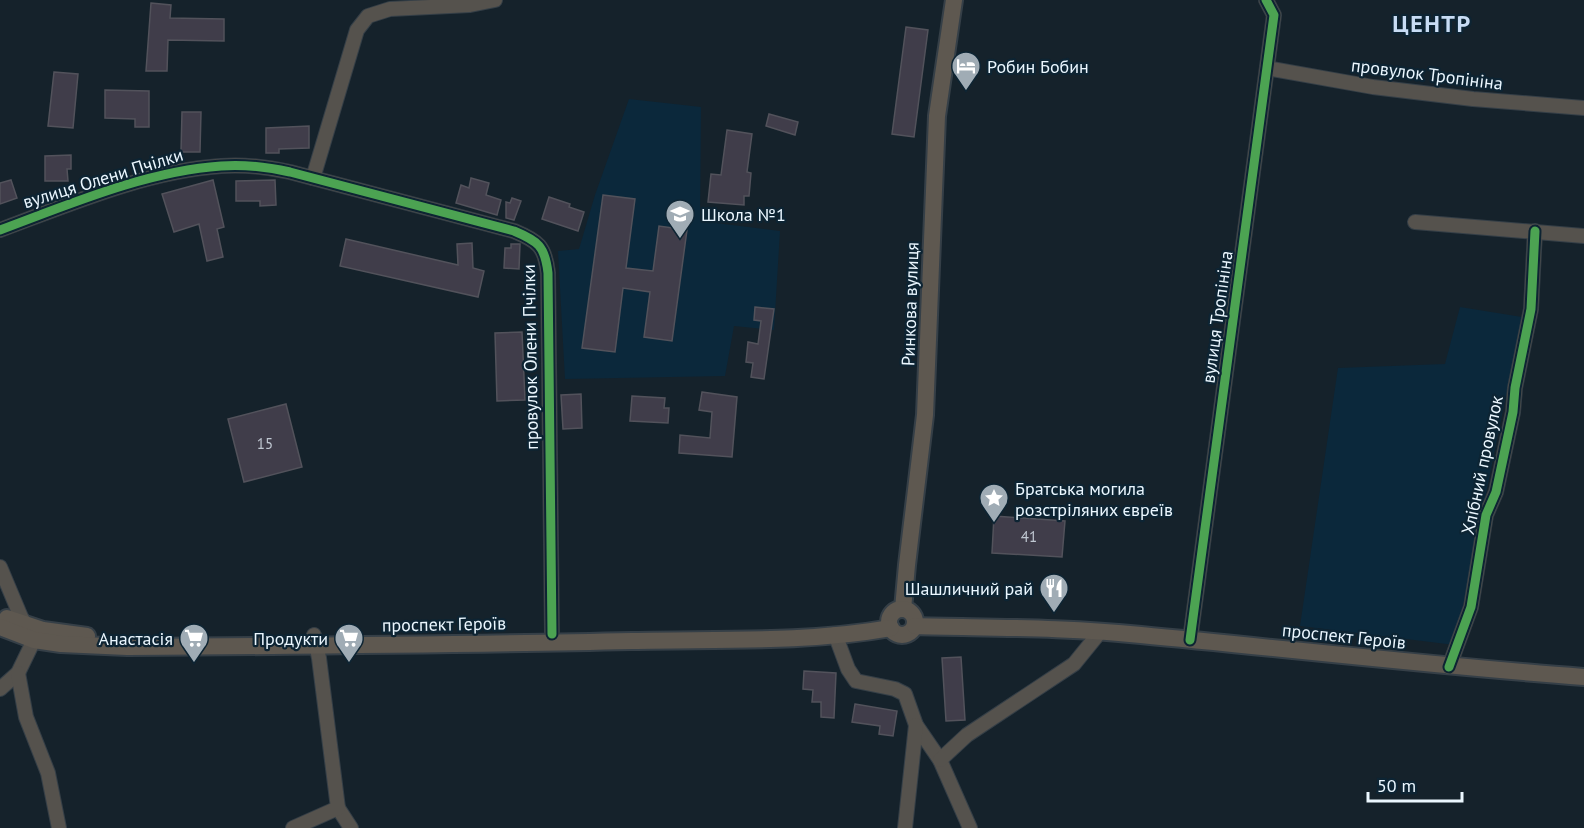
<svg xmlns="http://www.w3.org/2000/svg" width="1584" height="828" viewBox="0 0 1584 828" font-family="'PT Sans',sans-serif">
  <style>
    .built { fill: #0b283b }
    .building { fill: #403d4a; stroke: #52525b; stroke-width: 1.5 }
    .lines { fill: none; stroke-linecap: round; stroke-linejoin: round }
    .minor-casing { stroke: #353f47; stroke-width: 16 }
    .major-casing { stroke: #353f47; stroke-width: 20 }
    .minor { stroke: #55524d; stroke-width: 14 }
    .major { stroke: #5e5850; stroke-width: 16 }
    .cycleway-casing { stroke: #0d2433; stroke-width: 13 }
    .cycleway { stroke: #4ca352; stroke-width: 9 }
    .labels { text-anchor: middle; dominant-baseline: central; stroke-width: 4.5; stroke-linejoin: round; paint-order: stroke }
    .number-label { font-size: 15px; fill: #c0c8d2 }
    .poi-label { font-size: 18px; fill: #ebf7ff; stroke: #0d2433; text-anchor: start }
    .street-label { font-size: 18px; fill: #ebf7ff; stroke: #0d2433 }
    .district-label { font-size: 24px; font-weight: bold; letter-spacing: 1.5px; fill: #c8dcf4; stroke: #0d2433 }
  </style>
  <rect width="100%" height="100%" fill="#15222b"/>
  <!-- built -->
  <g class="built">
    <path d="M629,99L701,107L700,221L780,231L774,330L734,326L725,376L565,379L558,251L579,249L595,195Z"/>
    <path d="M1460,307L1522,317L1455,645L1300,626L1338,368L1445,364Z"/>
  </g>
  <!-- building -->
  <g class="building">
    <path d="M151,3L171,5L170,18L224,19V41L168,40L167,71H146Z"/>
    <path d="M906,27L928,30L914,137L892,134Z"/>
    <path d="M54,72L78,74L73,128L48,126Z"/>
    <path d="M105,90L149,91V127H135V119L105,118Z"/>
    <path d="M182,112H201L200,152H181Z"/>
    <path d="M769,114L798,122L795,135L766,126Z"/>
    <path d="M309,126V148L279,149V153H266V128Z"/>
    <path d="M727,130L752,134L747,172L751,173L749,196H744V205L708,202L711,174L721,175Z"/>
    <path d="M71,155V169H67L68,181H45V156Z"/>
    <path d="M471,178L489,183L486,195L501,200L497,215L456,203L461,185L469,188Z"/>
    <path d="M11,180L17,198L0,204V183Z"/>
    <path d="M213,180L224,227L217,229L223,257L207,261L199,224L174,232L162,194Z"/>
    <path d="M275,180L276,205L260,206V201H236V181Z"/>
    <path d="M603,195L635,199L626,268L653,271L659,226L687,230L672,341L644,337L650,292L623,288L615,352L582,348Z"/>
    <path d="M549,197L570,204L569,207L584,212L578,231L542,219Z"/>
    <path d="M512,198L521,201L514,220L506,218V202L510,203Z"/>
    <path d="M346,239L458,265L457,244L472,243L473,268L484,271L478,297L340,266Z"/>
    <path d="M511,244H520L519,269L504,268L505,248H511Z"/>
    <path d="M755,307L774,309L764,379L751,377L753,363L746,362L748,342L758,344L761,321L754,320Z"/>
    <path d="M522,332L525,400L497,401L495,333Z"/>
    <path d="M702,392L737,397L732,457L679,453L680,435L710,438L712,412L699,410Z"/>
    <path d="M581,394L582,428L563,429L561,395Z"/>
    <path d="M632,396L665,398L664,408H669L668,423L630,421Z"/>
    <path d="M286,404L302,467L244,482L228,419Z"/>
    <path d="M994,516L1065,521L1062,557L992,553Z"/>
    <path d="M961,657L965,720L946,721L942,658Z"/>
    <path d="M804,671L836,673L834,718L821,717V702H812L813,690L803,689Z"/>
    <path d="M855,704L897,711L893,736L879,734L880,726L852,722Z"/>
  </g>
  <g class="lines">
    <!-- minor casing -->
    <g class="minor-casing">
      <g id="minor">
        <path d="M1267,68L1373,87L1473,99L1584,108"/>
        <path d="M313,178L357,30L368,16L390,9L470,5L495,0"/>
        <path d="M1415,222L1584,236"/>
        <path d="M0,230C70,204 147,171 221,166C245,164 267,167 290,172L514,231C538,241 545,246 548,273L552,634"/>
        <path d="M0,567L21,617L34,640L18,673L0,689"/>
        <path d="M835,634L848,669L856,681L895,689L905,694L916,725L940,760L970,828"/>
        <path d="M1190,640L1274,15L1266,0"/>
        <path d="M1449,667L1471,607L1486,515L1496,492L1513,412L1515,388L1531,309L1535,231"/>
        <path d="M18,673L26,717L48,773L59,828"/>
        <path d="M940,760L967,735L1074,664L1100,632"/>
        <path d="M338,808L351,828"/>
        <path d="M293,828L338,808L319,658L314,635"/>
        <path d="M905,828L916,725"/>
      </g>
    </g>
    <!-- major casing -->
    <g class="major-casing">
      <g id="major">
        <path d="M903,609L907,565L925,415L937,116L954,0"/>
        <circle cx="902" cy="622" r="13"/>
        <path d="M7,618L43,630L87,636"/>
        <path d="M915,626C990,628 1066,627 1141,635C1289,649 1436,666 1584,677"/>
        <path d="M0,627L34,640L61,644L127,647C295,646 464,645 632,641C718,639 806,643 891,628"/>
      </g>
    </g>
    <!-- minor -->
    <use href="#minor" class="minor"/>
    <!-- major -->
    <use href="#major" class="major"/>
    <!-- cycleway casing -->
    <g class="cycleway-casing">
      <g id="cycleway">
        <path d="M0,230C70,204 147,171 221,166C245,164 267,167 290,172L514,231C538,241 545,246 548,273L552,634"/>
        <path d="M1190,640L1274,15L1266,0"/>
        <path d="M1449,667L1471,607L1486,515L1496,492L1513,412L1515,388L1531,309L1535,231"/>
      </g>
    </g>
    <!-- cycleway -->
    <use href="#cycleway" class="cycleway"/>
  </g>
  <!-- icons -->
  <defs>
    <g id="hotel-pin" transform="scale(1.5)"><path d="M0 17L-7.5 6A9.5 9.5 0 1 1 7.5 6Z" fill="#a0acb5" stroke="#0d2433"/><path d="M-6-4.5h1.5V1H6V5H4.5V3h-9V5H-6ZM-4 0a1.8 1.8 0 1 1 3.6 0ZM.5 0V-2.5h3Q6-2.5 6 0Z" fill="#fff"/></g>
    <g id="school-pin" transform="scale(1.5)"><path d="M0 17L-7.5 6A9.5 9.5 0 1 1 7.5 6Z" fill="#a0acb5" stroke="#0d2433"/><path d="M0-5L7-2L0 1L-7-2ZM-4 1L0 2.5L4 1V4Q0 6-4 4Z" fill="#fff"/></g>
    <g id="sight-pin" transform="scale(1.5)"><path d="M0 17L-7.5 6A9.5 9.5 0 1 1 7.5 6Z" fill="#a0acb5" stroke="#0d2433"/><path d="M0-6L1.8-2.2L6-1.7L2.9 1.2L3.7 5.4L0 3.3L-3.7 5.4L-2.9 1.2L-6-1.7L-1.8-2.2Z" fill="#fff"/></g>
    <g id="restaurant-pin" transform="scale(1.5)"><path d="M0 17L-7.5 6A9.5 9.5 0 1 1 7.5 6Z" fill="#a0acb5" stroke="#0d2433"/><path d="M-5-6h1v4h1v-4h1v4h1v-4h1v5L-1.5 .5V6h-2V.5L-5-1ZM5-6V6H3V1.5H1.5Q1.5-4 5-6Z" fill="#fff"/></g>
    <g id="supermarket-pin" transform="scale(1.5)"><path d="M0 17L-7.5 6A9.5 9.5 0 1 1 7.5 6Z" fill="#a0acb5" stroke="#0d2433"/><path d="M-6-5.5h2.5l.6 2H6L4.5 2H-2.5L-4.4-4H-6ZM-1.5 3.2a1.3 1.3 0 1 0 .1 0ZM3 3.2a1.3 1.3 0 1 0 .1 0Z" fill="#fff"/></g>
  </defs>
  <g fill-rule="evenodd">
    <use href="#hotel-pin" x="966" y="66"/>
    <use href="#school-pin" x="680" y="214"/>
    <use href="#sight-pin" x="994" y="498"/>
    <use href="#restaurant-pin" x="1054" y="588"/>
    <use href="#supermarket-pin" x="194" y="638"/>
    <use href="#supermarket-pin" x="349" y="638"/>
  </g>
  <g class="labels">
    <!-- number labels -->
    <g class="number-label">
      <text x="265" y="443">15</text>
      <text x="1029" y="536">41</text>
    </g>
    <!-- poi labels -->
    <g class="poi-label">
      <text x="987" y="66">Робин Бобин</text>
      <text x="701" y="214">Школа №1</text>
      <text x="1015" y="488">Братська могила<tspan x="1015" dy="21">розстріляних євреїв</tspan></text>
      <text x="1033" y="588" text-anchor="end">Шашличний рай</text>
      <text x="173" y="638" text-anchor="end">Анастасія</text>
      <text x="328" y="638" text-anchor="end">Продукти</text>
    </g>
    <!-- street labels -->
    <g class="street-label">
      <text transform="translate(1427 74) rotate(7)">провулок Тропініна</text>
      <text transform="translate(103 178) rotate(-17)">вулиця Олени Пчілки</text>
      <text transform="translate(910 304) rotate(-88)">Ринкова вулиця</text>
      <text transform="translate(1217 317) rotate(-82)">вулиця Тропініна</text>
      <text transform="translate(530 357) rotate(-91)">провулок Олени Пчілки</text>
      <text transform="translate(1482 465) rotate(-78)">Хлібний провулок</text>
      <text transform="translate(444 624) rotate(-1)">проспект Героїв</text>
      <text transform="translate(1344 636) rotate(6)">проспект Героїв</text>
    </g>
    <!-- district labels -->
    <g class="district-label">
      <text x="1432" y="23">ЦЕНТР</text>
    </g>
  </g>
  <!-- scale -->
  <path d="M1368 792v9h94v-9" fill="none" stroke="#ebf7ff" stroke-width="3"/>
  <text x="1377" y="792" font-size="18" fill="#ebf7ff" stroke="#0d2433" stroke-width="4.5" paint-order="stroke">50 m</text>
</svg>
